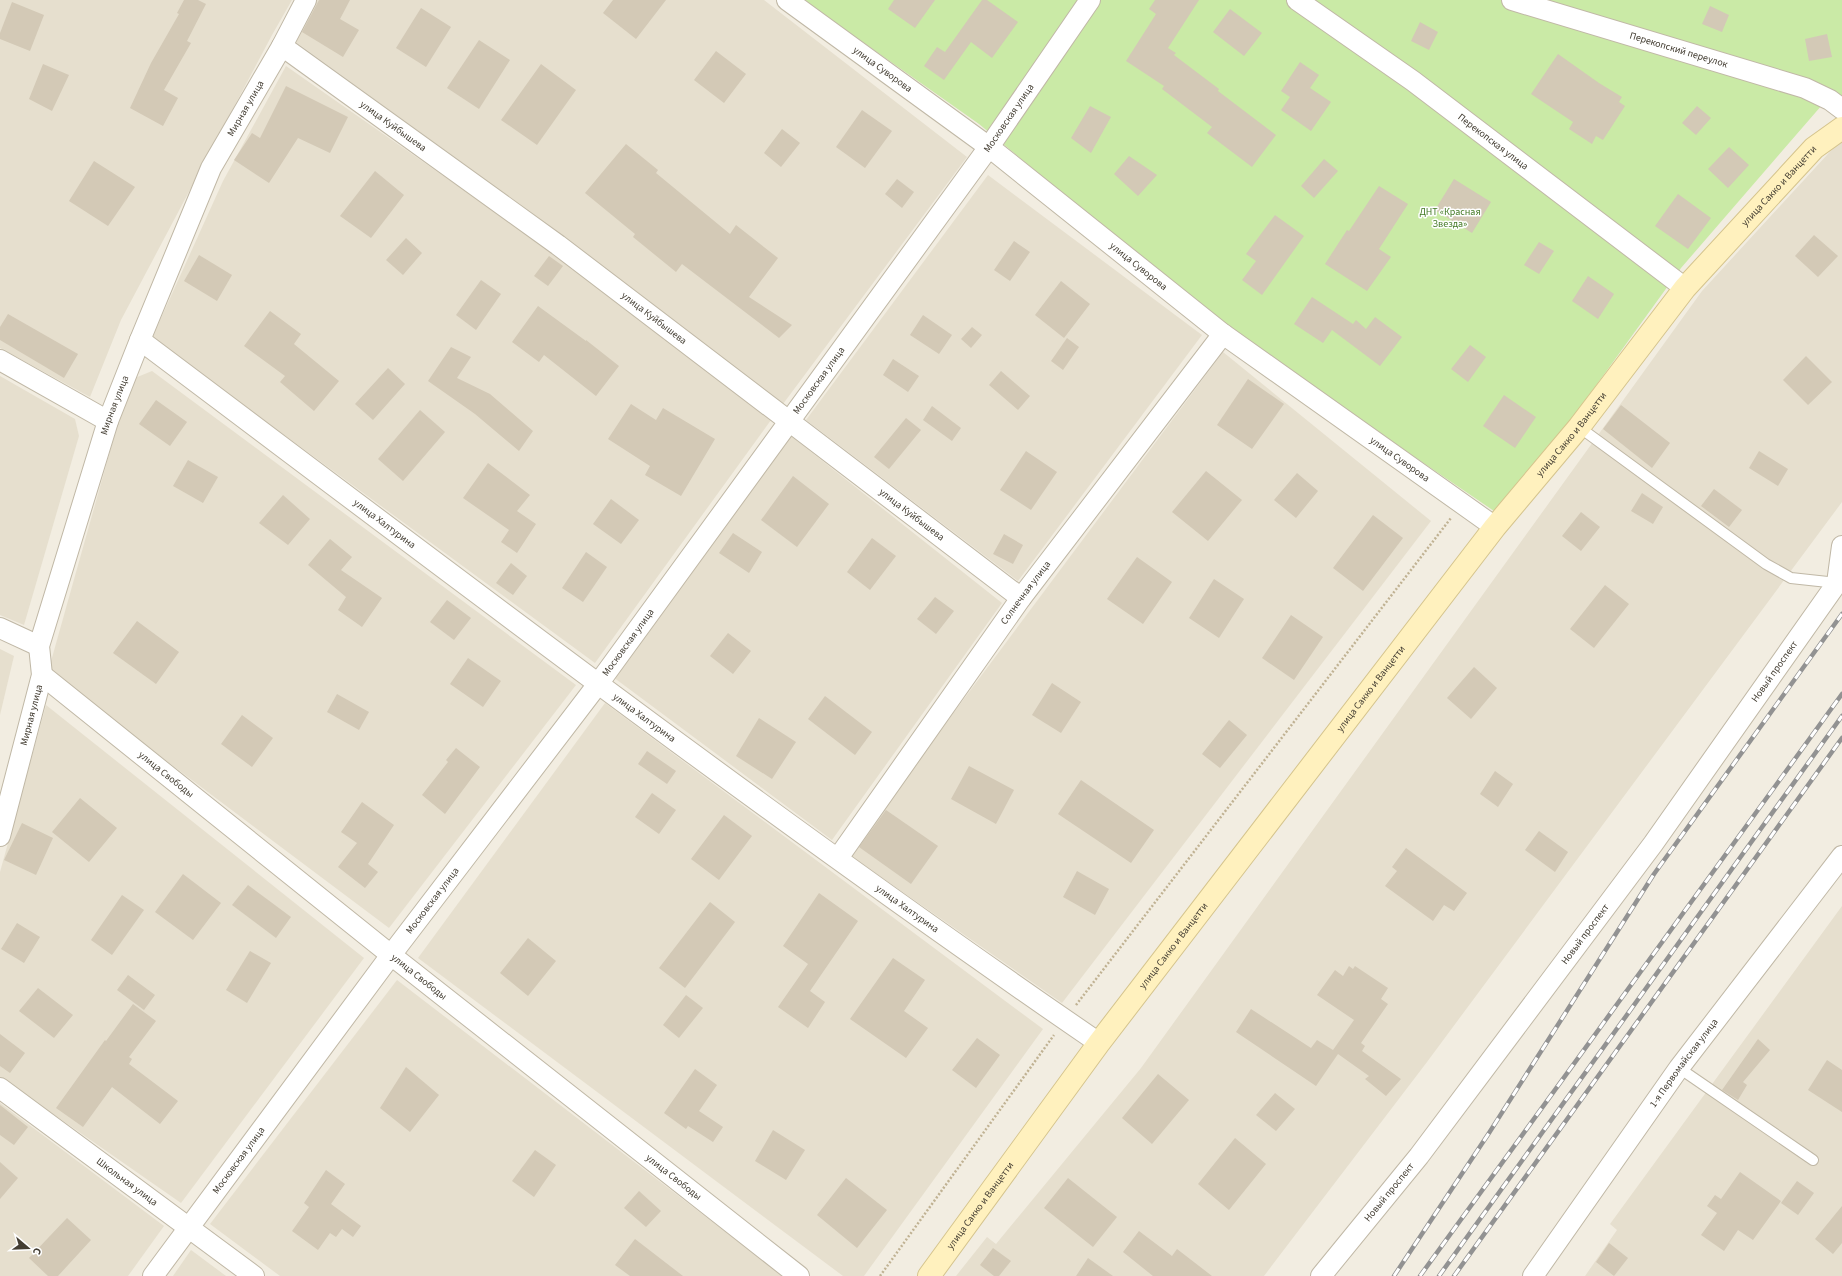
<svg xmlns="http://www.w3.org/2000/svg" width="1842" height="1276" viewBox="0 0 1842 1276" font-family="'Source Sans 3',sans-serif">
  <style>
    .residential { fill: #e6dfce }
    .green { fill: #caeaa6 }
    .building { fill: #d3c9b6 }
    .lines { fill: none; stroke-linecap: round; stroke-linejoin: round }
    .lane-casing { stroke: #c0b8a6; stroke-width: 12 }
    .street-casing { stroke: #c0b8a6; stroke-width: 22 }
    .secondary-casing { stroke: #d5c48d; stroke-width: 24 }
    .path { stroke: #c0b293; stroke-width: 2.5; stroke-dasharray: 2 2; stroke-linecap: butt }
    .lane { stroke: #fff; stroke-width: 10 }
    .street { stroke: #fff; stroke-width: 20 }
    .secondary { stroke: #fff1be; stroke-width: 22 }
    .rail-casing { stroke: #929292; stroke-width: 4.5 }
    .rail { stroke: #fff; stroke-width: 3; stroke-dasharray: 9; stroke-linecap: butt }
    .labels { text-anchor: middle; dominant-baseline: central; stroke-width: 3; stroke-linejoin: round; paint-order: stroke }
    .street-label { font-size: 10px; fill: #433d32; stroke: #fff }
    .park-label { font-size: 10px; fill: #407822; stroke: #fff }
  </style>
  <rect width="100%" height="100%" fill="#f2ede1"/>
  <!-- residential -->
  <g class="residential">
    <path d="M0,0H292L272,35L121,320L90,397L0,348Z"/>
    <path d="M314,0H764L967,157L783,404L563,236L293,40Z"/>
    <path d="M286,66L551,251L771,420L595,663L152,338L223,181Z"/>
    <path d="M1842,142V502L1427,1062L1264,1276H956L987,1237L996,1244L1141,1068L1702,291L1838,143Z"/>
    <path d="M988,175L1202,335L1018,581L806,420Z"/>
    <path d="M1223,352L1431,521L1062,1003L848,854Z"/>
    <path d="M152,371L576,685L389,928L48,672L130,380Z"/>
    <path d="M0,376L75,419L79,436L24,625L0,615Z"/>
    <path d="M791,436L1002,603L832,840L613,677Z"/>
    <path d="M0,649L14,656L0,715Z"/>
    <path d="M605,703L1043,1029L864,1276H843L418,958Z"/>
    <path d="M46,705L364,958L181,1203L0,1077V872Z"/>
    <path d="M1842,906V1276H1585L1617,1230L1610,1224Z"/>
    <path d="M397,980L783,1276H280L210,1224Z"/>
    <path d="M0,1103L164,1226L128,1276H0Z"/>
    <path d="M191,1250L226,1276H173Z"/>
  </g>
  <!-- green -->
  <path class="green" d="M803,0H1842V96L1822,105L1681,268L1571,420L1494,511L1225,328L979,124Z"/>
  <!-- building -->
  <g class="building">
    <path d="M184,0H198L206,4L187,41L191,43L164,90L178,98L163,126L130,108L151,63L179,14L177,13Z"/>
    <path d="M319,0H350L340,19L359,30L343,57L302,32Z"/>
    <path d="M613,0H666L636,39L603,13Z"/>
    <path d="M894,0H935L915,28L888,9Z"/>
    <path d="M982,0H987L1018,22L992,58L971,42L944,80L924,66L937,47L945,52Z"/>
    <path d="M1155,0H1199L1168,48L1176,53L1174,55L1219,89L1218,91L1276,135L1252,167L1207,133L1212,127L1162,89L1164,86L1126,61L1156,14L1149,9Z"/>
    <path d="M12,2L44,15L30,51L0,39V33Z"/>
    <path d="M1710,6L1729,15L1722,32L1702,24Z"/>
    <path d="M421,8L451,27L426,67L396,48Z"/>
    <path d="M1230,9L1262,33L1244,56L1213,32Z"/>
    <path d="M1420,22L1438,32L1429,50L1411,41Z"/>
    <path d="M1827,34L1832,57L1809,61L1805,39Z"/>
    <path d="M479,40L510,60L479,109L447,88Z"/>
    <path d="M716,51L746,74L724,103L694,80Z"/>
    <path d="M1558,54L1599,83L1622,97L1619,102L1625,106L1603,140L1596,136L1592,144L1569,129L1573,122L1531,94Z"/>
    <path d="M1300,62L1319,75L1310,88L1331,102L1311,131L1281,110L1290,97L1281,91Z"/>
    <path d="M43,64L69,75L52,111L29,99Z"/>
    <path d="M541,64L576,90L537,145L501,120Z"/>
    <path d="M286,86L348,117L330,153L298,138L269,183L234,160L252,133L260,138Z"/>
    <path d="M1090,106L1111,117L1091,153L1071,138Z"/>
    <path d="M1697,106L1711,118L1696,135L1682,123Z"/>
    <path d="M862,110L892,131L865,168L836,147Z"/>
    <path d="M782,129L800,143L781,167L764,153Z"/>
    <path d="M626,144L658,170L656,173L730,234L736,225L778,258L749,297L792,325L779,338L682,264L676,272L633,237L635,234L585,193Z"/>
    <path d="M1729,147L1749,165L1728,188L1708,169Z"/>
    <path d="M1129,156L1157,175L1138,196L1114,174Z"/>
    <path d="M1324,159L1338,171L1314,198L1301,186Z"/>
    <path d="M94,161L135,187L108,226L69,201Z"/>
    <path d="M375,171L404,195L371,238L340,216Z"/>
    <path d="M897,179L914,192L902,208L885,194Z"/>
    <path d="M1454,179L1491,202L1472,233L1435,210Z"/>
    <path d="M1379,186L1408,204L1379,249L1391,257L1367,291L1325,264L1347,230L1349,231Z"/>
    <path d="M1678,194L1711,218L1688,249L1655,226Z"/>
    <path d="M1275,215L1304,236L1262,295L1242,280L1256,261L1246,254Z"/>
    <path d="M1814,235L1838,256L1818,277L1795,256Z"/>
    <path d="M406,238L422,253L403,275L386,260Z"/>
    <path d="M1014,241L1030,252L1010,281L994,270Z"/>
    <path d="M1539,242L1554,251L1539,274L1524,265Z"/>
    <path d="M199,255L232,275L217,301L184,281Z"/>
    <path d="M549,256L563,266L548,286L534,276Z"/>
    <path d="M1588,276L1614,294L1598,319L1572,301Z"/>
    <path d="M481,280L501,294L476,330L456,315Z"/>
    <path d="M1061,281L1090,304L1064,338L1035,315Z"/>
    <path d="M1312,297L1353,324L1356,320L1366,329L1375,317L1402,337L1380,366L1332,330L1323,343L1294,324Z"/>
    <path d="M538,306L586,341V340L619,366L596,396L544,355L539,362L512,342Z"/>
    <path d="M270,311L301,334L294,344L339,381L314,411L280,382L285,376L244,346Z"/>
    <path d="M8,314L78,354L64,378L0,340V327Z"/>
    <path d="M923,315L952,335L939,354L910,335Z"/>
    <path d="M972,327L982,335L971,348L961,339Z"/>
    <path d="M1067,338L1079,347L1063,370L1051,361Z"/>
    <path d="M1470,345L1486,357L1468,382L1451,369Z"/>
    <path d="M451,347L471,357L457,378L490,394L533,431L519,451L475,414L428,381Z"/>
    <path d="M1806,356L1832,382L1808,405L1783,380Z"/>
    <path d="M893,359L919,376L908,392L883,375Z"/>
    <path d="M388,368L405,384L373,420L355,404Z"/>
    <path d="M1001,371L1030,396L1018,410L989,385Z"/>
    <path d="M1248,379L1284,404L1252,449L1217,425Z"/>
    <path d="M1504,395L1536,417L1515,448L1483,426Z"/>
    <path d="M156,400L187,422L170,446L139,424Z"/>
    <path d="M631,404L656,420L663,408L715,439L681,496L645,475L650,466L608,439Z"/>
    <path d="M1621,405L1670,443L1652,468L1603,429Z"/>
    <path d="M932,406L961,428L952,441L923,420Z"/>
    <path d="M420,410L445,432L403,481L378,459Z"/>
    <path d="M906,418L921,430L889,469L874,457Z"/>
    <path d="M1026,451L1057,472L1031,510L1000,490Z"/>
    <path d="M1759,451L1788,469L1778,486L1749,468Z"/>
    <path d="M188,460L218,477L203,503L173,486Z"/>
    <path d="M488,463L530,495L517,511L536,524L517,553L501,542L509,530L463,498Z"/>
    <path d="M1206,471L1242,500L1208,541L1172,512Z"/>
    <path d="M1297,473L1318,491L1296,518L1274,500Z"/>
    <path d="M793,476L829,504L797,547L761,520Z"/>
    <path d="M1714,489L1742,510L1729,527L1701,506Z"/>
    <path d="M1642,493L1663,507L1653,524L1631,511Z"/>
    <path d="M283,495L310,519L288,545L259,523Z"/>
    <path d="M611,499L639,520L621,544L593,524Z"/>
    <path d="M1581,512L1600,527L1581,551L1562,536Z"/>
    <path d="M1373,515L1403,538L1363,591L1333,568Z"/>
    <path d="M733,533L762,552L749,573L719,553Z"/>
    <path d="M1004,534L1023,545L1013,564L993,554Z"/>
    <path d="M872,538L896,556L870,590L847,572Z"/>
    <path d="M330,539L352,557L341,570L382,598L362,627L338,610L346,597L308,565Z"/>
    <path d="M586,552L607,567L583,602L562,588Z"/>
    <path d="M1137,557L1172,582L1143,624L1107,599Z"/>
    <path d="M511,563L527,576L513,595L496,583Z"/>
    <path d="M1214,579L1244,599L1219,638L1189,618Z"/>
    <path d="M1605,585L1629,604L1594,648L1570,629Z"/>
    <path d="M935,597L954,611L936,634L917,619Z"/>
    <path d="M447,600L471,618L454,640L430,622Z"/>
    <path d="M1291,615L1323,637L1294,680L1262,658Z"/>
    <path d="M137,621L179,652L156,684L113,653Z"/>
    <path d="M728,633L751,651L733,674L710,656Z"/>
    <path d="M468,658L501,681L483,707L450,684Z"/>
    <path d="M1474,667L1497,688L1471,719L1447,698Z"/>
    <path d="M1052,683L1081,702L1061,733L1032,715Z"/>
    <path d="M337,694L369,712L359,730L327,712Z"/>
    <path d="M825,696L872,732L855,755L808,719Z"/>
    <path d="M242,715L273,738L252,767L221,744Z"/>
    <path d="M759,718L796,742L772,779L736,756Z"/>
    <path d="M1229,720L1247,735L1220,768L1202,754Z"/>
    <path d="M456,748L480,767L445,814L422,795L448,762L446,760Z"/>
    <path d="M647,751L676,771L667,784L638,764Z"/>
    <path d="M969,766L1014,790L996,824L951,799Z"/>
    <path d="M1495,771L1513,784L1498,807L1480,794Z"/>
    <path d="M1081,780L1154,830L1131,863L1058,814Z"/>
    <path d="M652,793L676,810L659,834L635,817Z"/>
    <path d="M80,798L117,828L89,862L52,832Z"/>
    <path d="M362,802L394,825L368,864L378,872L365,888L338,867L357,843L341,832Z"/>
    <path d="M886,810L938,846L911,884L859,847Z"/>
    <path d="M724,815L752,836L719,880L691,859Z"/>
    <path d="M22,823L53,838L36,875L4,860Z"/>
    <path d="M1539,831L1568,852L1555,872L1525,850Z"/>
    <path d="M1406,848L1467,893L1454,911L1444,905L1433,921L1385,886L1397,871L1392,867Z"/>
    <path d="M1077,871L1109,889L1095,915L1063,897Z"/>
    <path d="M183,874L221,903L193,940L155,912Z"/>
    <path d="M248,885L291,917L276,938L232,905Z"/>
    <path d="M819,893L858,921L810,991L825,1002L808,1028L778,1007L808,964L783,946Z"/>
    <path d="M122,895L144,910L112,955L91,940Z"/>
    <path d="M710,902L735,922L685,988L659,968Z"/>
    <path d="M17,923L40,937L24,963L1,949Z"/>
    <path d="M528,938L556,961L528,996L500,973Z"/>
    <path d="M250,951L271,963L247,1003L226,990Z"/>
    <path d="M893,958L925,980L904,1011L928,1028L906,1058L850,1019Z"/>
    <path d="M1349,966L1353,969L1355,966L1388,988L1381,999L1388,1004L1361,1043L1365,1046L1362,1051L1401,1079L1386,1096L1365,1079L1369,1076L1338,1054L1316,1086L1236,1032L1251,1009L1311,1048L1317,1040L1333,1050L1354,1020L1317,995L1335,970L1343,976Z"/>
    <path d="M128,975L155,995L144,1010L117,990Z"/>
    <path d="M38,988L73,1015L54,1038L19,1011Z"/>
    <path d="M686,995L703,1008L679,1038L663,1025Z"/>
    <path d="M133,1004L156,1021L129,1057L132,1059L129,1064L178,1101L160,1124L112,1087L83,1127L56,1108L105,1040L106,1041Z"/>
    <path d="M0,1034L25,1053L10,1073L0,1066Z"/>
    <path d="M977,1038L1000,1055L976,1088L952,1070Z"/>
    <path d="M1758,1039L1770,1050L1743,1082L1747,1085L1738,1100L1722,1090Z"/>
    <path d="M1827,1060L1842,1070V1112L1808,1090Z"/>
    <path d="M406,1067L439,1095L410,1132L380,1108Z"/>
    <path d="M695,1069L717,1085L699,1111L723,1127L713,1142L688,1126L686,1129L664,1113Z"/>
    <path d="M1158,1074L1189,1100L1152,1144L1122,1118Z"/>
    <path d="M1275,1093L1295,1109L1276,1131L1256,1115Z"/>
    <path d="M0,1105L28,1127L14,1145L0,1135Z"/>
    <path d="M773,1130L805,1150L786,1180L755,1161Z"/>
    <path d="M1235,1138L1266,1164L1229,1210L1198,1184Z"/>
    <path d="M535,1150L556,1165L534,1197L512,1181Z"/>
    <path d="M0,1162L18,1178L0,1199Z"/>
    <path d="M326,1170L345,1184L331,1204L361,1226L353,1237L342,1229L336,1237L330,1233L318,1250L292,1231L309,1207L304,1203Z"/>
    <path d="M1740,1172L1781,1201L1753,1240L1738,1230L1724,1251L1701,1235L1717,1213L1707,1206L1715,1195L1721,1199Z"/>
    <path d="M846,1178L887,1210L857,1248L817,1215Z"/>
    <path d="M1068,1178L1117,1217L1093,1247L1044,1208Z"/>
    <path d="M1797,1181L1814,1193L1798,1215L1781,1203Z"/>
    <path d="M639,1191L661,1211L646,1227L624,1208Z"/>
    <path d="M1842,1206V1243L1833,1254L1815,1239Z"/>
    <path d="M67,1218L91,1240L58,1276H48L29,1258Z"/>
    <path d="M1139,1231L1172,1256L1177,1249L1212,1276H1153L1123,1252Z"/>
    <path d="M635,1239L683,1276H630L615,1265Z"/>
    <path d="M1609,1243L1628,1258L1614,1276L1596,1262Z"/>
    <path d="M993,1248L1011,1261L999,1276H994L980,1265Z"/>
    <path d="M1088,1258L1113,1276H1076Z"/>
  </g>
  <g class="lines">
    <!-- lane casing -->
    <g class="lane-casing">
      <g id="lane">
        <path d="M1579,427L1766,564L1791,578L1837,583V582"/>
        <path d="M1679,1068L1813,1160"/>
      </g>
    </g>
    <!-- street casing -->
    <g class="street-casing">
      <g id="street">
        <path id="s1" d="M787,0L989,147L1223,334L1495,527"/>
        <path id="s2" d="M1297,0L1413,81L1685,288"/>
        <path id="s3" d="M1512,0L1805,88L1830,100L1842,109"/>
        <path id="s4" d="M282,46L558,245L1021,598"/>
        <path id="s5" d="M140,340C457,578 772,819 1099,1043"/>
        <path d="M0,360L108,421"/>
        <path d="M0,628L39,646"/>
        <path id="s6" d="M42,675L391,955L799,1276"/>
        <path id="s7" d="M0,836L42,675L39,646L108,421L140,340L211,168L282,46L306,0"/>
        <path id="s8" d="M838,858L1021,598L1223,334"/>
        <path id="s9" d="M0,1088L254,1276"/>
        <path id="s10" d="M153,1276L391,955L598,684L989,147L1090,0"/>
        <path id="s11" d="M1321,1276L1419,1156L1653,844L1837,583L1842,546"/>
        <path id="s12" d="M1533,1276L1679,1068L1842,856"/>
      </g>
    </g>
    <!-- secondary casing -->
    <g class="secondary-casing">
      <g id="secondary">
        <path id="s13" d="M929,1276L1099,1043L1495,527L1579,427L1685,288L1814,148L1842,128"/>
      </g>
    </g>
    <!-- path -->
    <g class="path">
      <path d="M1076,1005L1451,518"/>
      <path d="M880,1276L1054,1035"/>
    </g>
    <!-- lane -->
    <use href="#lane" class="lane"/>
    <!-- street -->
    <use href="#street" class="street"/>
    <!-- secondary -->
    <use href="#secondary" class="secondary"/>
    <!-- rail casing -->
    <g class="rail-casing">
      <g id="rail">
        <path d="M1394,1276L1489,1133L1654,874L1842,614"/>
        <path d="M1420,1276L1842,694"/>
        <path d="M1439,1276L1842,716"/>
        <path d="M1454,1276L1842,738"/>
      </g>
    </g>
    <!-- rail -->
    <use href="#rail" class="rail"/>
  </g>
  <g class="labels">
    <!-- street labels -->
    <g class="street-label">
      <text stroke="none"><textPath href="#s3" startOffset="174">Перекопский переулок</textPath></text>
      <text stroke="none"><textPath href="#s1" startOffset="118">улица Суворова</textPath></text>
      <text stroke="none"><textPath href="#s7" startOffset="773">Мирная улица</textPath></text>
      <text stroke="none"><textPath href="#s10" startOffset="1440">Московская улица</textPath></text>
      <text stroke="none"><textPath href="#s4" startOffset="137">улица Куйбышева</textPath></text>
      <text stroke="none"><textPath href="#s2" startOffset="242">Перекопская улица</textPath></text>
      <text stroke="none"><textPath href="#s13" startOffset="1383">улица Сакко и Ванцетти</textPath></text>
      <text stroke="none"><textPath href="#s1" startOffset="441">улица Суворова</textPath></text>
      <text stroke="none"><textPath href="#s4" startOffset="461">улица Куйбышева</textPath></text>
      <text stroke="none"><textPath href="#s10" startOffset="1116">Московская улица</textPath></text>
      <text stroke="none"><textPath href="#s7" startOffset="448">Мирная улица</textPath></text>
      <text stroke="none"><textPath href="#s13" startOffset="1059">улица Сакко и Ванцетти</textPath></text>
      <text stroke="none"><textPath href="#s1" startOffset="766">улица Суворова</textPath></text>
      <text stroke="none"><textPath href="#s4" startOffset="785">улица Куйбышева</textPath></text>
      <text stroke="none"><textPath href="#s5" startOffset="306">улица Халтурина</textPath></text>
      <text stroke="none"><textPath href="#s8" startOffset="325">Солнечная улица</textPath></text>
      <text stroke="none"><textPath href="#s10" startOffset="792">Московская улица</textPath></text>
      <text stroke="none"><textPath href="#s11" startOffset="756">Новый проспект</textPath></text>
      <text stroke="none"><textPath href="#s13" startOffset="735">улица Сакко и Ванцетти</textPath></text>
      <text stroke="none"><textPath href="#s7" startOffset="125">Мирная улица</textPath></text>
      <text stroke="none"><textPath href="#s5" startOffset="630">улица Халтурина</textPath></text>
      <text stroke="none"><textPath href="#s6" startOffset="159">улица Свободы</textPath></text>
      <text stroke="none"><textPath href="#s10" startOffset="468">Московская улица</textPath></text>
      <text stroke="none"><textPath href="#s5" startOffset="955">улица Халтурина</textPath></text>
      <text stroke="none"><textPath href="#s11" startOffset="432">Новый проспект</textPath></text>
      <text stroke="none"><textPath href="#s13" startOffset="411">улица Сакко и Ванцетти</textPath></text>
      <text stroke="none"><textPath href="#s6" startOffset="483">улица Свободы</textPath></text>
      <text stroke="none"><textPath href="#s12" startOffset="261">1-я Первомайская улица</textPath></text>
      <text stroke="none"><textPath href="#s10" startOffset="144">Московская улица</textPath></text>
      <text stroke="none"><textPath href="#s6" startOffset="807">улица Свободы</textPath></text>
      <text stroke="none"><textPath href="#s9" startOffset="158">Школьная улица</textPath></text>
      <text stroke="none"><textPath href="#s11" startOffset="108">Новый проспект</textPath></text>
      <text stroke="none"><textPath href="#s13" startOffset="87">улица Сакко и Ванцетти</textPath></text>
    </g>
    <!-- park labels -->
    <g class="park-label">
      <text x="1450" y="212">ДНТ «Красная<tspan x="1450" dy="12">Звезда»</tspan></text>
    </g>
  </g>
  <!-- north arrow -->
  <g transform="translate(28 1248) rotate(109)" stroke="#ffffff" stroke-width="3" paint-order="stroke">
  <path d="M0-3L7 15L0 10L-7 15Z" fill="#433d32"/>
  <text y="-6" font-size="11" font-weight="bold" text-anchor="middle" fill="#433d32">С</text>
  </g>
</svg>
